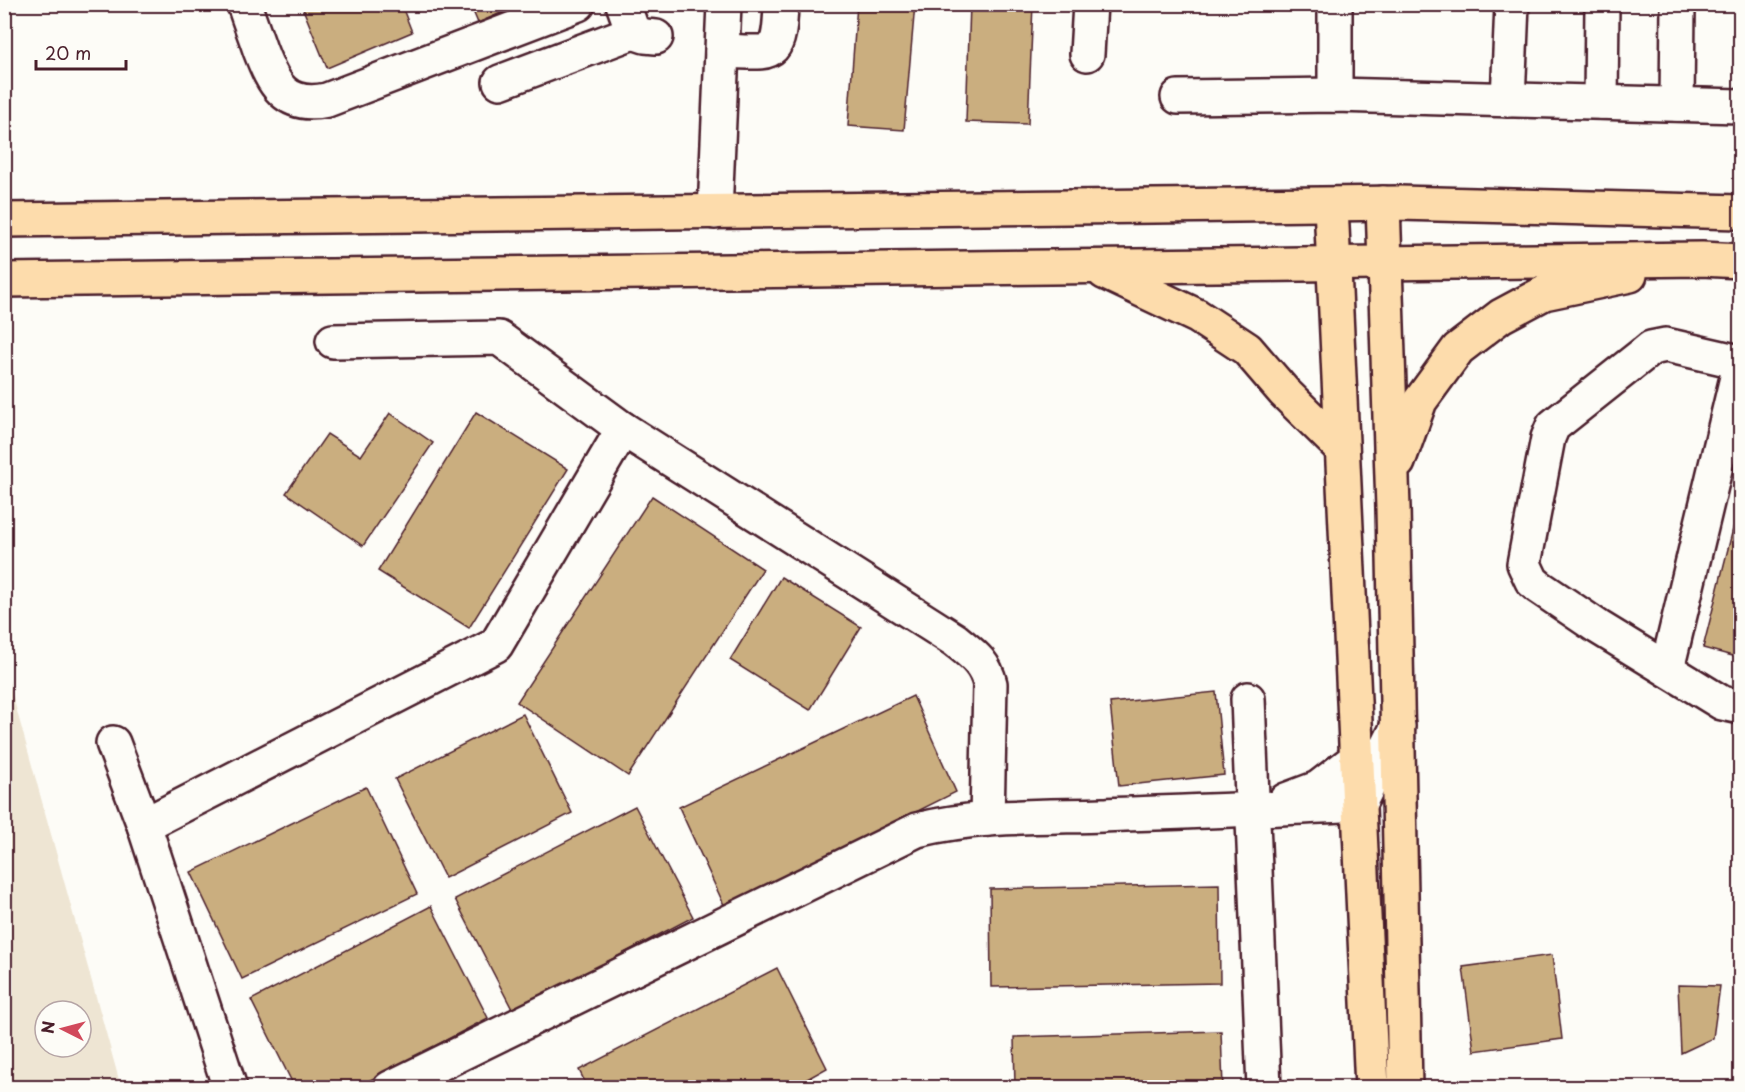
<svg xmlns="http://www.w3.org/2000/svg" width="1745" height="1092" viewBox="0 0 1745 1092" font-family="'Playpen Sans',sans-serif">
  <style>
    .built { fill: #eee5d3; fill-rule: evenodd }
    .building { fill: #caae7f; stroke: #4a1f2b; stroke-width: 1.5 }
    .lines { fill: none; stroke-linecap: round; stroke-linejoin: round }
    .minor-casing { stroke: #4a1f2b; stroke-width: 38 }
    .major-casing { stroke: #4a1f2b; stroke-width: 38 }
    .minor { stroke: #fdfcf7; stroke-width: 33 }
    .major { stroke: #fddcac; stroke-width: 33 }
  </style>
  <rect width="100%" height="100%" fill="#fdfcf7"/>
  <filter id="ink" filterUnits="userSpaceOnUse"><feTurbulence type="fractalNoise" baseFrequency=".0167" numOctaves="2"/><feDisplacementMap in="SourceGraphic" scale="12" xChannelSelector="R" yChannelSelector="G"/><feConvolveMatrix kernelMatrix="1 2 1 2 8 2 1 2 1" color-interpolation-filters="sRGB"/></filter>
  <g filter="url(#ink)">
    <!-- built -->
    <path class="built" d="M5,668L121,1087H5ZM45,1011H81V1047H45Z"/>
    <!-- building -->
    <g class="building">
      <path d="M301,4H401L412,32L327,68Z"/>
      <path d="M470,4H521L478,23Z"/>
      <path d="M857,4H915L904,130L848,126Z"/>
      <path d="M970,4H1033L1028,124L966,122Z"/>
      <path d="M476,412L568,469L469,628L378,571Z"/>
      <path d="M390,413L433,443L363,546L286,493L327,434L361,456Z"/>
      <path d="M652,496L763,569L628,776L517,702Z"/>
      <path d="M1740,501V658L1703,648Z"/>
      <path d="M781,577L861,627L810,710L730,660Z"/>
      <path d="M1216,692L1224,775L1119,786L1110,703Z"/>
      <path d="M913,696L956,792L725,907L679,807Z"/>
      <path d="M523,714L572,813L445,878L395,779Z"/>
      <path d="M366,787L417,894L242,979L191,872Z"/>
      <path d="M635,806L693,917L513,1011L455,899Z"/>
      <path d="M1219,884L1220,983L991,987L990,889Z"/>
      <path d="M431,906L488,1018L355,1088H295L251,1000Z"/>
      <path d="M1552,955L1562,1039L1474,1051L1463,967Z"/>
      <path d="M777,968L827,1068L791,1088H588L579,1070Z"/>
      <path d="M1678,985L1720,986L1713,1038L1681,1053Z"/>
      <path d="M1740,986V1062H1735Z"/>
      <path d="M1221,1031L1223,1088H1015L1014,1037Z"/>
    </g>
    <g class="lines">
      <!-- minor casing -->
      <g class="minor-casing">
        <g id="minor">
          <path d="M244,4C249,20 255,35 260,50C273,84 285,109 327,100L578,4"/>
          <path d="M623,4L633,32L645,36L656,37"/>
          <path d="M722,51C773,52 779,61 781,4"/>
          <path d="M1087,54L1090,4"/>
          <path d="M500,82L633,32"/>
          <path d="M1335,95V4"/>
          <path d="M1178,97L1335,95L1740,106"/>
          <path d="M1508,100L1512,4"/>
          <path d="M1601,102L1602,4"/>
          <path d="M1677,104L1678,4"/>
          <path d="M715,212L724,4"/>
          <path d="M333,341L499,338L623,429L955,640C972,654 985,662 990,684L987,819"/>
          <path d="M1740,362L1666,345L1651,348L1645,353L1553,426L1548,438L1524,564L1532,581L1539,587L1598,627L1722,703L1740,707"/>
          <path d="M1667,669L1740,365"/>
          <path d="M1248,699L1264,1088"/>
          <path d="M113,743L144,825L230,1088"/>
          <path d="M1286,800L1318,788L1357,758"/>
          <path d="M144,825L496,645L623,429"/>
          <path d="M390,1088L917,830C977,815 1041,817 1103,815C1188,812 1274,809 1359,804L1398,726"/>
        </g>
      </g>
      <!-- major casing -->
      <g class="major-casing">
        <g id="major">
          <path d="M1383,203L1393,508L1405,1088"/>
          <path d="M1331,205L1372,1088"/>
          <path d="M4,220L1399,203L1740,212"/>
          <path d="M1104,272L1197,316L1247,349L1284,392L1342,449"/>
          <path d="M4,280L1702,259L1740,261"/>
          <path d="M1398,462L1420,401L1458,349L1501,316L1544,293L1630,275"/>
        </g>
      </g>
      <!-- minor -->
      <use href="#minor" class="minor"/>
      <!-- major -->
      <use href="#major" class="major"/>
    </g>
  </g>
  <!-- margin -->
  <rect width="1745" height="1092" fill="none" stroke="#fdfcf7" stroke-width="24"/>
  <rect x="12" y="12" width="1721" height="1068" fill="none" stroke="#4a1f2b" stroke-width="2" filter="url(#ink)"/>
  <!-- north arrow -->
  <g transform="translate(63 1029) rotate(276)"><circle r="28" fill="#fdfcf7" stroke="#b5a4a5" stroke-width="1.5"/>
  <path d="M0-4.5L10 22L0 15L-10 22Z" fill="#d1495b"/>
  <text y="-9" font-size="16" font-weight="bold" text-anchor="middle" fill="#4a1f2b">N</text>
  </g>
  <!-- scale -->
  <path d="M36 60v9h90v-9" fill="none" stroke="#4a1f2b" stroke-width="3"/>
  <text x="45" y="60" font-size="18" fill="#4a1f2b" stroke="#fdfcf7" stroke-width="4.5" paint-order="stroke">20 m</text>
</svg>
